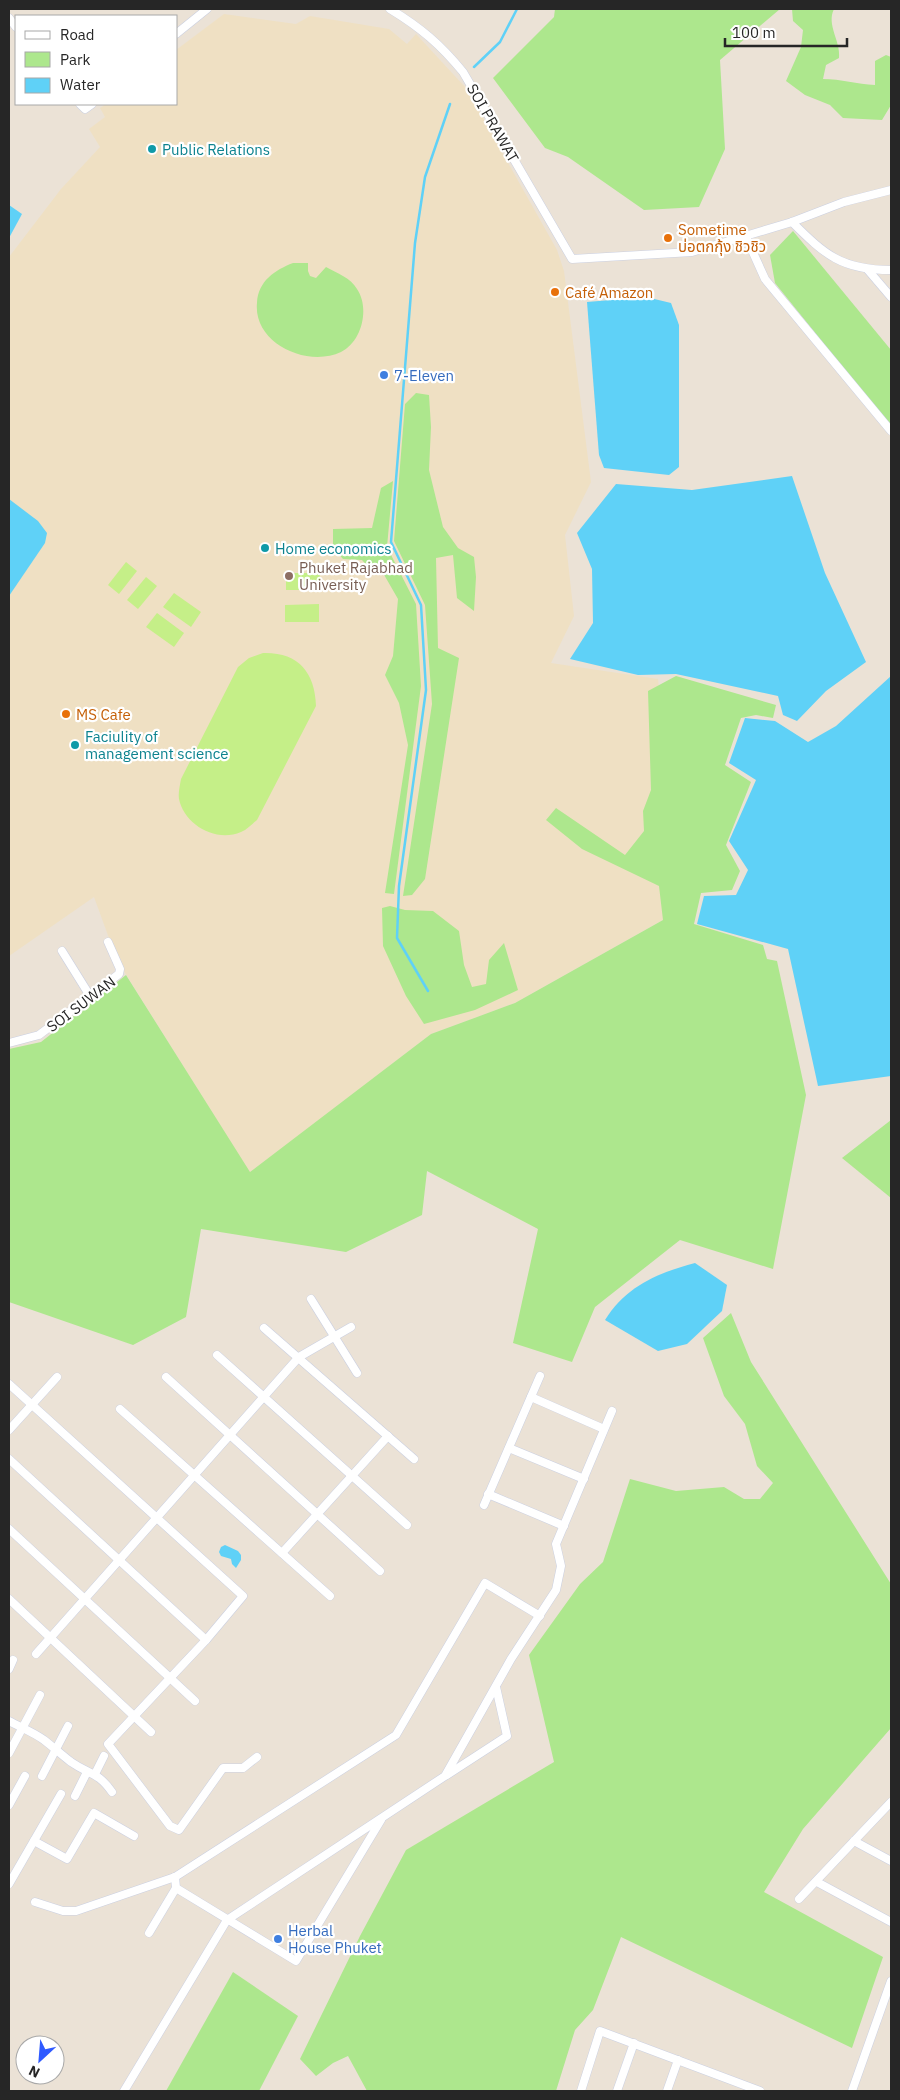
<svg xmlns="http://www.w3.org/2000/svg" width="900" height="2100" viewBox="0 0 900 2100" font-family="'IBM Plex Sans','Noto Sans Thai',sans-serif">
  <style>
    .education { fill: #efe0c3 }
    .green { fill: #ade78d }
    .pitch { fill: #c5ef88 }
    .water { fill: #5fd1f7 }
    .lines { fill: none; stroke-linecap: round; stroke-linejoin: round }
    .stream { stroke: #5fd1f7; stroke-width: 2.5 }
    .minor-casing { stroke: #cbd0e1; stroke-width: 9 }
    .minor { stroke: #fff; stroke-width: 8 }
    .culture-dot { fill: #0f9aa8; stroke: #fff; stroke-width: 2 }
    .food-dot { fill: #e8710a; stroke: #fff; stroke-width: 2 }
    .shop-dot { fill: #3f7fe0; stroke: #fff; stroke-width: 2 }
    .education-dot { fill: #8d6e63; stroke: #fff; stroke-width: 2 }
    .labels { text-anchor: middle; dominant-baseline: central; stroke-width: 4.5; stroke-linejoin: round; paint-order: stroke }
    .street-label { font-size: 15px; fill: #262626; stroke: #fff }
    .culture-label { font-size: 15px; fill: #0d838f; stroke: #fff; text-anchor: start }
    .food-label { font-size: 15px; fill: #c56008; stroke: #fff; text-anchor: start }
    .shop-label { font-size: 15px; fill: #366cbe; stroke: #fff; text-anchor: start }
    .education-label { font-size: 15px; fill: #785e54; stroke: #fff; text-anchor: start }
  </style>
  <rect width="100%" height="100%" fill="#ebe2d6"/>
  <!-- education -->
  <path class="education" d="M224,14L296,24L310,16L389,29L407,44L416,34L466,88L557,250L564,271L591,482L565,535L574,616L551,663L658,679L686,907L515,1003L431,1034L250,1173L117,960L94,897L9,956V257L61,189L100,147L89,129L105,117L100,108L106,104H176V50Z"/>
  <!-- green -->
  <g class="green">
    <path d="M555,9H780L720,60L725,149L699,207L644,210L568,157L545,148L493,78L554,17Z"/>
    <path d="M792,9H834C826,25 841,41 839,58L826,65L823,79C841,79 857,84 875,85V61L886,55L891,57V105L882,120L843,118L830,105L805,95L786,81L801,47L803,30L793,21Z"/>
    <path d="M793,231L891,350V427L775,283L770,255Z"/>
    <path d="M293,263H308V271L310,276L316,278L326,267C337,273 351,278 357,289C370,308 362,342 341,352C307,368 253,343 257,303C258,281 275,270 293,263Z"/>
    <path d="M416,393L429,395L431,427L429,470L443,527L458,548L474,557L476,577L474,611L457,598L453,555L436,558L438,648L459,658L425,879L412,895L403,896L432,704L425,605L394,541L405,404Z"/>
    <path d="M393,481L387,547L416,604L421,686L394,894L385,893L408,745L399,703L385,675L393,656L398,599L379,566L371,570L362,560L343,559L333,547V529L372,528L381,488Z"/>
    <path d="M676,676L776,705L773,718L756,715L741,718L725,765L751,782L726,845L740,871L732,890L701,893L694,924L763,945L767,959L777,961L806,1095L773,1269L680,1240L595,1307L572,1362L513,1343L538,1229L427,1171L422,1215L346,1252L201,1229L186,1317L133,1345L9,1302V1049L41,1042L126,975L250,1172L431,1034L515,1003L663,920L659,886L582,849L546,820L556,808L625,855L644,831L643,811L651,790L648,691Z"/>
    <path d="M390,906L405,910L433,911L459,931L464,965L472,987L486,984L489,960L504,943L518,990L475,1010L424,1024L406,996L383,946L382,908Z"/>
    <path d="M891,1120V1198L842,1158Z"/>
    <path d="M731,1313L751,1362L891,1584V1728L803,1829L764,1892L883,1957L852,2048L621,1937L593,2010L575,2030L556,2091H367L348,2056L333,2063L316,2076L300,2059L360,1936L406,1850L554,1762L529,1655L580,1584L603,1562L630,1479L676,1491L724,1487L744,1499H760L773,1483L757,1466L745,1424L724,1396L703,1338Z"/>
    <path d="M233,1972L298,2016L259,2091H166Z"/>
  </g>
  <!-- pitch -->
  <g class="pitch">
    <path d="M126,562L137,571L119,594L108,585Z"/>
    <rect x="286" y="573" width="34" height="17"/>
    <path d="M146,577L157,586L138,609L127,600Z"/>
    <path d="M174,593L201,612L191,627L163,607Z"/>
    <path d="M319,604V622H285V605Z"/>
    <path d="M157,613L184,633L174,647L146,627Z"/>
    <path d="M263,653C298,652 315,672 316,706L257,820C252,824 247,830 241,832C215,843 184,824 179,799C178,793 180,785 181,779L238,667L249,658Z"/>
  </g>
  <!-- water -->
  <g class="water">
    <path d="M9,205L22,214L9,238Z"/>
    <path d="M646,297L671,303L679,325V467L669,475L604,468L599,455L587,302Z"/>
    <path d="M792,476L825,573L866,662L826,691L797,721L783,715L778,696L676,674L638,675L570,659L593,623L592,569L577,533L616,484L692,490Z"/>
    <path d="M9,499L38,521L47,533L45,543L9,596Z"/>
    <path d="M891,676V1076L818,1086L788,949L697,924L704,896L736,895L748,870L729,841L756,780L729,763L745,718L775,721L808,742L836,726Z"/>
    <path d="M695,1263L727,1285L722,1311L687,1344L658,1351L605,1320C626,1286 658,1273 695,1263Z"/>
    <path d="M225,1545L238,1551L241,1555V1560L236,1568L232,1564L231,1559L221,1556L219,1552L221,1547Z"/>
  </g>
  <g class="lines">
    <!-- stream -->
    <g class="stream">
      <path d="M474,67L500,42L517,9"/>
      <path d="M428,991L397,938L399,886L426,690L421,605L391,542L415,243L425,177L450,104"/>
    </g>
    <!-- minor casing -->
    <g class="minor-casing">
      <g id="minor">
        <path d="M390,9C421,28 440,44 463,72L572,259L692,252L792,222L844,202L891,190"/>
        <path d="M9,18L16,27"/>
        <path d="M176,34L207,9"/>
        <path d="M80,104L85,109L92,104"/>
        <path d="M792,222C825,255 842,270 891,270"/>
        <path d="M746,237L765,279L891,431"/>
        <path d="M868,270L891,297"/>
        <path d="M62,951L90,996"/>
        <path d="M9,1043L39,1035L119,974L120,969L108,942"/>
        <path d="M311,1299L357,1373"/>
        <path d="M264,1328L414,1459"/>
        <path d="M217,1355L407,1525"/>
        <path d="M166,1377L380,1571"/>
        <path d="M9,1384L243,1596L206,1640L108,1744L170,1826L179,1830L223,1768H243L257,1757"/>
        <path d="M531,1397L604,1429"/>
        <path d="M120,1409L330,1596"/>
        <path d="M9,1430L57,1377"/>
        <path d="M509,1448L584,1479"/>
        <path d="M9,1459L206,1640"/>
        <path d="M488,1494L564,1526"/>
        <path d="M484,1505L540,1376"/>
        <path d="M9,1529L195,1701"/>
        <path d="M282,1553L388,1436"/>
        <path d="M9,1599L151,1732"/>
        <path d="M36,1654L299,1357L351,1327"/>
        <path d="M9,1669L13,1660"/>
        <path d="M9,1721C20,1727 33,1732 44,1740C53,1747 62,1755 71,1762C90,1775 98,1772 112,1792"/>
        <path d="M9,1753L40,1695"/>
        <path d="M95,1774L104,1756"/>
        <path d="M447,1775L507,1736L496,1687"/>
        <path d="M42,1776L68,1726"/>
        <path d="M75,1796L87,1772"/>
        <path d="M9,1805L25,1776"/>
        <path d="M34,1841L67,1859L94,1813L134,1836"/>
        <path d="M854,1841L891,1861"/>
        <path d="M175,1877L176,1888L296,1961L381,1820"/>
        <path d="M817,1882L891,1922"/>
        <path d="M9,1884L61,1794"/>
        <path d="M799,1899L891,1802"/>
        <path d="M35,1902L63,1911H76L175,1877L396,1735L485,1583L540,1616"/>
        <path d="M149,1933L176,1888"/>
        <path d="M124,2091L227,1920L445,1776L511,1659L556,1590L561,1566L556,1544L612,1411"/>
        <path d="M581,2091L600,2031L760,2091"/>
        <path d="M617,2091L634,2043"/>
        <path d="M667,2091L678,2060"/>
        <path d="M852,2091L891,1981"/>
      </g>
    </g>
    <!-- minor -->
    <use href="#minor" class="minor"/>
  </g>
  <!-- markers -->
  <g class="culture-dot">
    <circle cx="152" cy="149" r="5"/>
    <circle cx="265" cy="548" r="5"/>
    <circle cx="75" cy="745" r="5"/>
  </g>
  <g class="food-dot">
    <circle cx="668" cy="238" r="5"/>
    <circle cx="555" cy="292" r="5"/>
    <circle cx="66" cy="714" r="5"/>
  </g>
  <g class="shop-dot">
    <circle cx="384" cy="375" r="5"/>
    <circle cx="278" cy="1939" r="5"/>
  </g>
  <circle class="education-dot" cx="289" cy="576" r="5"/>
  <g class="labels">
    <!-- street labels -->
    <g class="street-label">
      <text transform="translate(493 123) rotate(60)">SOI PRAWAT</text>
      <text transform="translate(81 1004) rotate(-37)">SOI SUWAN</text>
    </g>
    <!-- culture labels -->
    <g class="culture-label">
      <text x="162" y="149">Public Relations</text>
      <text x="275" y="548">Home economics</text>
      <text x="85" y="736">Faciulity of<tspan x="85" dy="17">management science</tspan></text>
    </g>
    <!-- food labels -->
    <g class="food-label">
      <text x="678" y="229">Sometime<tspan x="678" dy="17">บ่อตกกุ้ง ชิวชิว</tspan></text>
      <text x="565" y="292">Café Amazon</text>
      <text x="76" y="714">MS Cafe</text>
    </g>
    <!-- shop labels -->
    <g class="shop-label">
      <text x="394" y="375">7-Eleven</text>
      <text x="288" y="1930">Herbal<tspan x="288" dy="17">House Phuket</tspan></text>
    </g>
    <!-- education labels -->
    <g class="education-label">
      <text x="299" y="567">Phuket Rajabhad<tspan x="299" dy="17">University</tspan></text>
    </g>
  </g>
  <!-- border -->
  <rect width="900" height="2100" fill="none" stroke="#262626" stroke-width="20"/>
  <!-- legend -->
  <rect x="15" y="15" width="162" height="90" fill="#ffffff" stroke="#a8a8a8"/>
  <rect x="25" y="31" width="25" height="8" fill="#ffffff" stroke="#a8a8a8"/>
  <text x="60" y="40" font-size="15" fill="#262626">Road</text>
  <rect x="25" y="52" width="25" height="15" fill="#ade78d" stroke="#a8a8a8"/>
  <text x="60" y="65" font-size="15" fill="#262626">Park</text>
  <rect x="25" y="78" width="25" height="15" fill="#5fd1f7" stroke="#a8a8a8"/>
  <text x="60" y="90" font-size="15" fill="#262626">Water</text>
  <!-- north arrow -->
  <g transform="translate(40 2060) rotate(206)"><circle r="24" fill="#ffffff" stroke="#a8a8a8"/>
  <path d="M0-4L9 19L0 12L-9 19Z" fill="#2f5aff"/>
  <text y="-8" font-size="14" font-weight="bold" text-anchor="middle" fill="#262626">N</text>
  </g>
  <!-- scale -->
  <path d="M725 38v8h122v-8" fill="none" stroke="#262626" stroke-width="2.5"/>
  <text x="732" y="38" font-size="15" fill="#262626" stroke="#ffffff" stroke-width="4" paint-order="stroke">100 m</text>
</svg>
